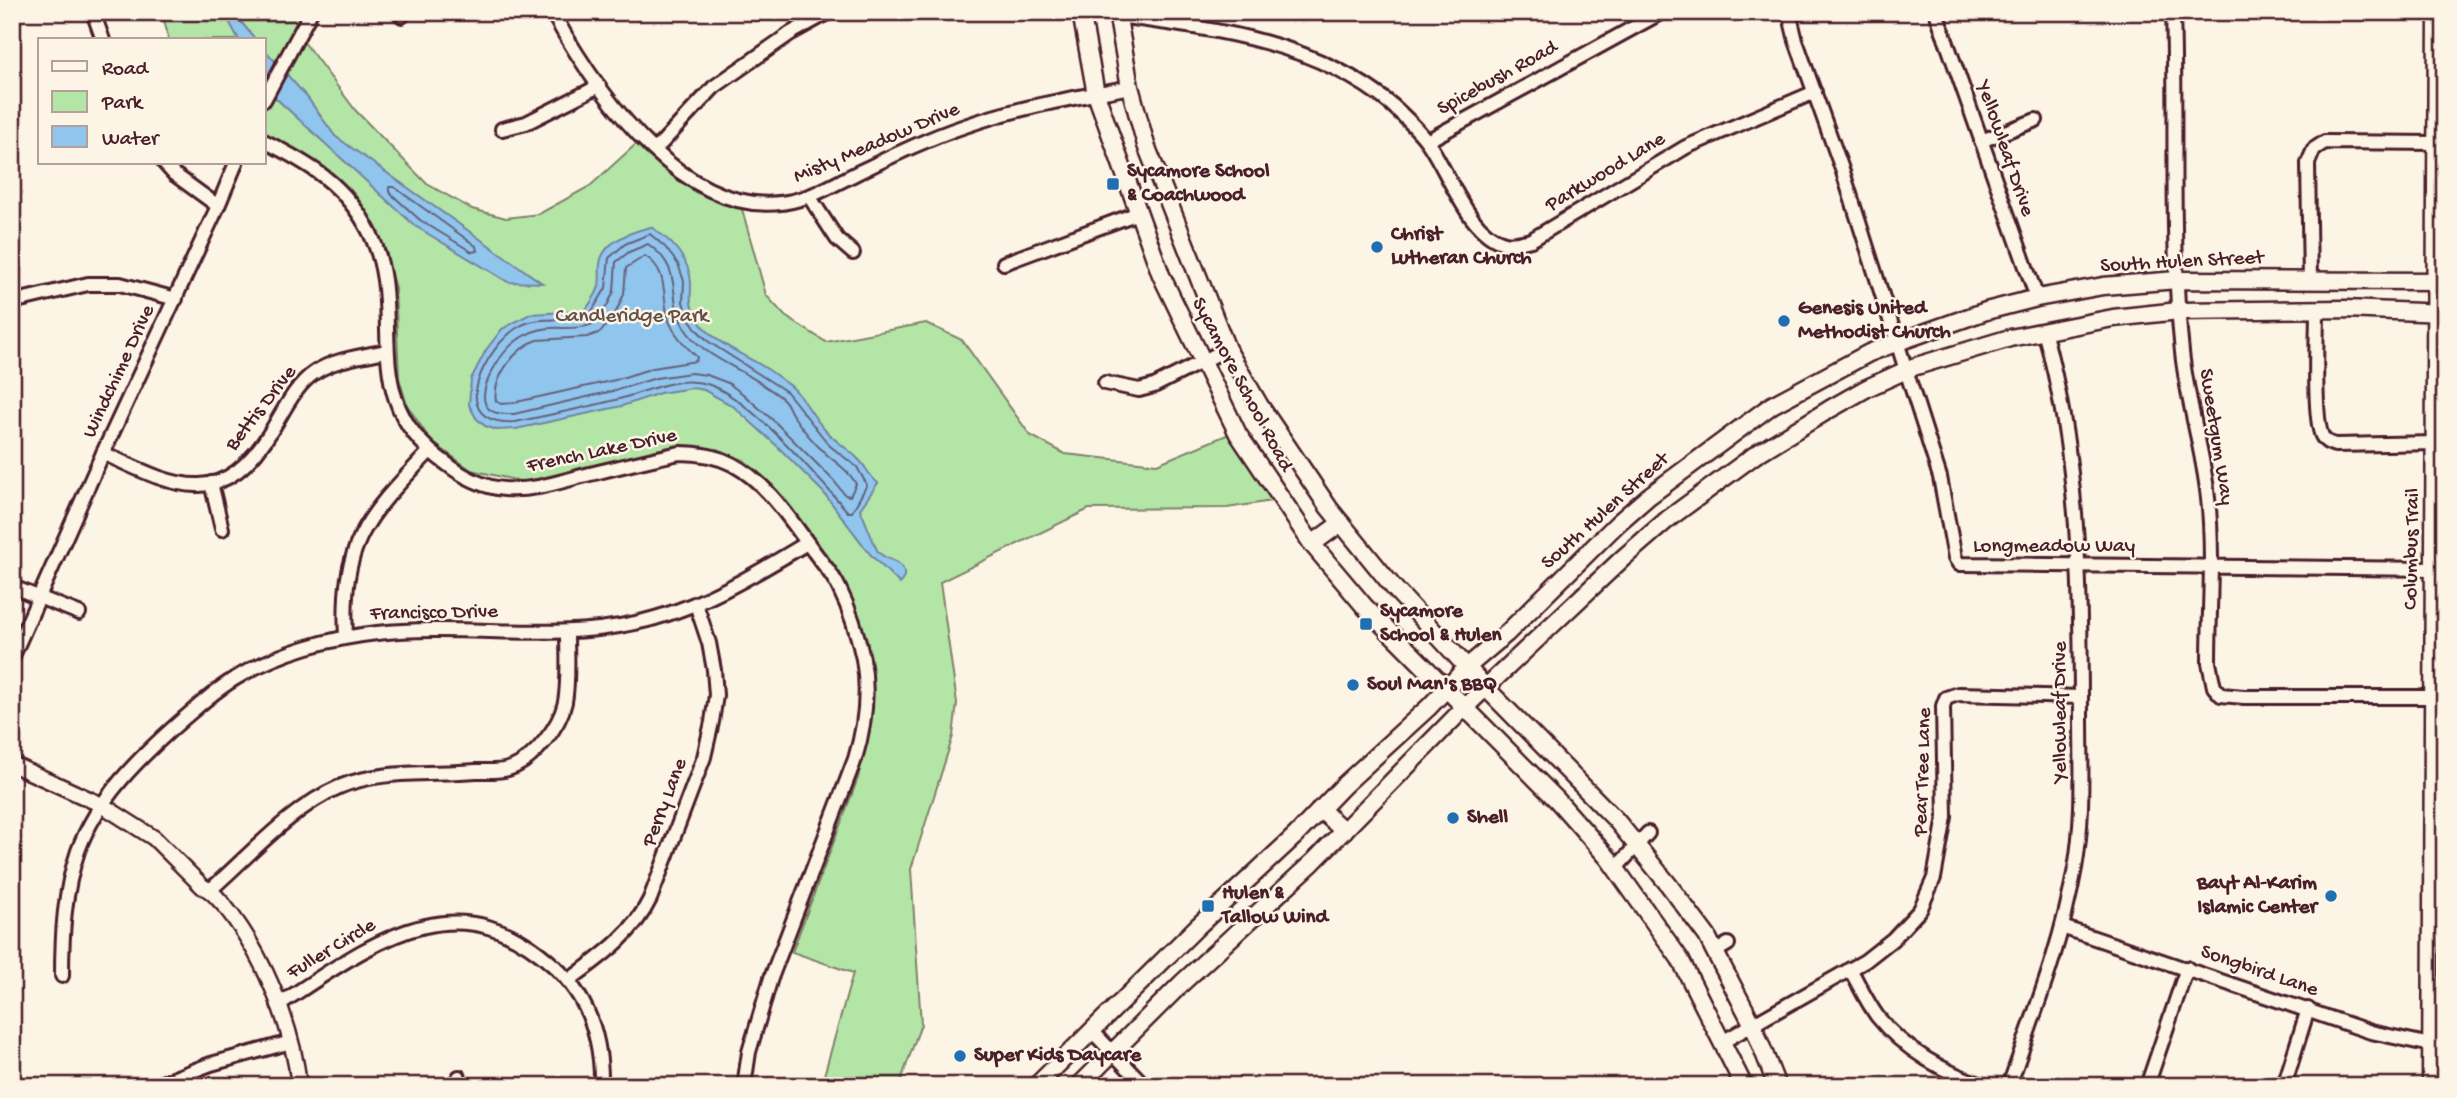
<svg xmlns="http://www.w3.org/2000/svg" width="2457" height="1098" viewBox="0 0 2457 1098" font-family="'Gochi Hand',sans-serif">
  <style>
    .green { fill: #b3e5a6; stroke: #7e8268; stroke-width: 2 }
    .water { fill: #90c5ee; stroke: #7483a0; stroke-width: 2 }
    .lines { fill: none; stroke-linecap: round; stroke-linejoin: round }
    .shore { stroke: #666179; stroke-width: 2 }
    .minor-casing { stroke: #4a1f2b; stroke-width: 18 }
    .tertiary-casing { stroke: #4a1f2b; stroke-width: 19 }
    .secondary-casing { stroke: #4a1f2b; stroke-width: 21 }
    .minor { stroke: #fcf5e5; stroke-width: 12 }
    .tertiary { stroke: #fcf5e5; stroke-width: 14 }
    .secondary { stroke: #fcf5e5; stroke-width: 16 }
    .poi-dot { fill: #1f6fb2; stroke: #fcf5e5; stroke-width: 2.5 }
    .labels { text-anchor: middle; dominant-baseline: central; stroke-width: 5; stroke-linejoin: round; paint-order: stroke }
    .street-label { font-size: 21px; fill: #4a1f2b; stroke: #fcf5e5 }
    .poi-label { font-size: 21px; font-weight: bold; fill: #4a1f2b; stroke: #fcf5e5; text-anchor: start }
    .park-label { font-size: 21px; fill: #64504a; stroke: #fcf5e5 }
  </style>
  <rect width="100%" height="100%" fill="#fcf5e5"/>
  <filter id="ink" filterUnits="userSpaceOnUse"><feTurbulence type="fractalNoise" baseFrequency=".0143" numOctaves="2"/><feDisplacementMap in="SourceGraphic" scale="14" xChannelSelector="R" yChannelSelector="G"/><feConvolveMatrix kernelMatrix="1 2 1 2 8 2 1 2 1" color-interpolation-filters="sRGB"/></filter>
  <g filter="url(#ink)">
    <!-- green -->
    <path class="green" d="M162,12H302L304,42L356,111L427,184L472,209L506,218L539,214L590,186L636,144L695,192L742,209L766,295L785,316L826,342L926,323L962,340L1030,435L1065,454L1157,464L1229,434L1272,501L1227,508L1089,509L940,582L957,703L953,736L911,869L921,1024L899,1086H821L853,973L792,952L858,778L872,717L868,647L841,577L771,485L744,460L717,449L669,447L524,482L471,470L431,441L407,405L399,378L395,288L376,227L341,183L264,141V40H169Z"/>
    <!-- water -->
    <g class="water">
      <path d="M224,12H233L256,40H239Z"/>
      <path d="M264,49L307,97L335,136L542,283L508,282L415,226L268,91L264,84Z"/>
      <path d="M651,227C670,239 690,259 691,283C691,295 689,304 695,315C709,341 741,353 764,367C774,373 782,380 791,386C804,398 812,415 824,429C835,442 850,449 861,462C867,469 870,477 878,483L860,509C866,522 871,537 877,550C883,561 898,558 903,569C906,574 903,579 900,584L870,554L823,492L777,446L733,406L704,390L692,388L660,393L622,406L516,429L497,430L485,426L476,418L469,405L471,379L486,350L502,329L530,314L585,311C590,303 597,295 599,286C601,277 598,268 601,259C607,240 634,231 651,227Z"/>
    </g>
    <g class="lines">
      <!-- shore -->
      <g class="shore">
        <path d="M389,187H394L476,246L477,251L472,252L420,220L389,192Z"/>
        <path d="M650,234L665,247L678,264L684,281L683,302L688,317L697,330L709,342L787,392L830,446L857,467L867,485L852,512H848C817,477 750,397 707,384C678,375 646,392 619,399C585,408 549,415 515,422C443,426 486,345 520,326C542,314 567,324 589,316L606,288L609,258L625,244Z"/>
        <path d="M648,244C688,272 663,299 688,333C707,358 738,367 762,384C769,389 778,394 784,400C788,404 789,409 792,414C801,427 811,440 823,451C835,463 848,469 856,484L850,496L845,495L834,481L775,422L743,394L728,383L707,375L691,373L656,378L617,390L514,414C504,414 489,415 485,403C481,391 489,376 495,366C510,340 531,326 562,328C573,328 584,328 595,323L607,306L614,291L616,262L629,252Z"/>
        <path d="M645,256C670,271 661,298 669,321C675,336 686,347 697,357L696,361L653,368L615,380L512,403L501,404L496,401C492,378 515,348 537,340L587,337L601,332L616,312L624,294L626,268Z"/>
      </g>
      <!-- minor casing -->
      <g class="minor-casing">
        <g id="minor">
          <path d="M93,12L103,40"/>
          <path d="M398,12L402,16"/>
          <path d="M552,12C597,93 690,231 800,199C819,194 836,183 853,175C890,157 926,139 965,126C1018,107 1075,98 1130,87"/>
          <path d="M1789,12L1796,41L1843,172L1940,477L1955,558L1959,564L2434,569"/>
          <path d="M1936,12L2037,298"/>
          <path d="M2173,12C2177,125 2170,239 2182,352C2187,401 2203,449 2208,498C2214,552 2209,609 2209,663L2214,687L2221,695L2244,697H2432"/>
          <path d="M1117,16C1214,29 1315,41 1392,105C1404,116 1416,127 1426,140C1448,169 1467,234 1505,243C1514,245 1523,242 1531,240L1686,147L1815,92"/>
          <path d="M264,100L311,12"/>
          <path d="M502,129L526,123L599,86"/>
          <path d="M264,141C310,164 346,185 370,233C410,314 352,398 447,464C462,476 485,488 504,489C532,491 556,483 582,476C615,468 647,460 680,453C698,453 716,456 732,464C768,483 791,521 815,553C823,564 834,576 839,588C850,610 858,635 863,659C869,693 865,726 855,759L771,978L749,1052L744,1086"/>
          <path d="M1427,141L1662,12"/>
          <path d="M1981,141L2036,120"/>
          <path d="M655,150L714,87L791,33L829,12"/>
          <path d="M164,163L174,174L218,206"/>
          <path d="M809,196L837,239L853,253"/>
          <path d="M1004,263L1138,213"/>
          <path d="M2310,280L2308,163L2314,149L2325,142L2437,143"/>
          <path d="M12,302L88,284H120L176,299"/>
          <path d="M2317,311C2317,335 2313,417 2322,436C2325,442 2329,443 2335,445L2436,443"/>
          <path d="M1105,383L1139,390L1154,386L1227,349"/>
          <path d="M103,453C176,487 222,513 273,428C284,410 296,385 314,373C334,359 363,356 386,351"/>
          <path d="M211,483L222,529"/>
          <path d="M13,587L79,613"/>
          <path d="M346,637C341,541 367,517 429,452"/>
          <path d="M12,658L103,453L218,206L236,163"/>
          <path d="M2433,815H2445"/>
          <path d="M1616,868L1648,833"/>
          <path d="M210,890C249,856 292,807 339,787C381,769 432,775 476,771C486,771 499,772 508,769C533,762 560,726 565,702C569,680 567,655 567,632"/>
          <path d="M2062,927L2371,1032L2431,1045H2445"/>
          <path d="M1715,952L1728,944"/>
          <path d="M1850,969C1859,985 1867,1002 1877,1016C1903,1049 1946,1074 1986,1086"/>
          <path d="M62,976C62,934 64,892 78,851C97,798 141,756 182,720C201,704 219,687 241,675C281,652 331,638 377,633C463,623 550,642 635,623C697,610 754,575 807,543"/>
          <path d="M568,981C600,957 632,936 650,899L704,757L712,722L716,695L714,670L709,643L696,604"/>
          <path d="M278,1005C369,946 455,875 554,966C589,998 602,1040 601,1086"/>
          <path d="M1092,1031L1145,1086"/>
          <path d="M1724,1041L1865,961L1893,939L1920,910L1934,878L1945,817L1943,706L1946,698L1958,694L2081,697"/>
          <path d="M154,1086L211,1064L291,1042"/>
          <path d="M455,1086L459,1077"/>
          <path d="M2009,1086C2034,1014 2062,943 2075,868C2084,818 2081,765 2081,715C2081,587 2079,455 2044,331"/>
          <path d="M2147,1086L2187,968"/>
          <path d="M2284,1086L2308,1009"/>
        </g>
      </g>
      <!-- tertiary casing -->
      <g class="tertiary-casing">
        <g id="tertiary">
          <path d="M12,764L102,805L154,838L203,887C212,890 216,897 223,904C262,951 293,1025 299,1086"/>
          <path d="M2430,1086L2436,12"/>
        </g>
      </g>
      <!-- secondary casing -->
      <g class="secondary-casing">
        <g id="secondary">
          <path d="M1081,12L1096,94L1161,275L1238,434L1312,544L1365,607L1557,800L1609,859L1680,959L1744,1086"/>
          <path d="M1117,12L1130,87L1146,145L1227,349L1260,406L1329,508L1394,588L1485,687L1616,820L1668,884L1707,936L1715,952L1753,1025L1777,1086"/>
          <path d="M1312,544L1341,523"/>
          <path d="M1320,809L1344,831"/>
          <path d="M1036,1086L1198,926L1296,835L1344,785L1429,707L1467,667L1506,634L1618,523L1649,496L1772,405L1869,353L1898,342L1986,311L2037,298L2103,286L2177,280L2445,281"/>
          <path d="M1079,1086L1182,983L1313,862L1465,707L1623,558L1668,519L1755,455L1830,409L1867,388L1913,367L2010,338L2113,318L2179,311L2345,309L2445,313"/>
        </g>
      </g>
      <!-- minor -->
      <use href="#minor" class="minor"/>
      <!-- tertiary -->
      <use href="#tertiary" class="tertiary"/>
      <!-- secondary -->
      <use href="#secondary" class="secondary"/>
    </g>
  </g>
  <!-- markers -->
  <g class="poi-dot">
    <rect x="1106" y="177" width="14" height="14" rx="3.5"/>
    <circle cx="1377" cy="247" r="7"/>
    <circle cx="1784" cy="321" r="7"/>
    <rect x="1359" y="617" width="14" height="14" rx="3.5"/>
    <circle cx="1353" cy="685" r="7"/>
    <circle cx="1453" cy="818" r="7"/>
    <circle cx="2331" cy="896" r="7"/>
    <rect x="1201" y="899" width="14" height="14" rx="3.5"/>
    <circle cx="960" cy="1056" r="7"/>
  </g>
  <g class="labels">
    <!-- street labels -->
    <g class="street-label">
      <text transform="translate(1498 79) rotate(-29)">Spicebush Road</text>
      <text transform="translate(877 144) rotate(-23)">Misty Meadow Drive</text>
      <text transform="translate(2004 149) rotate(71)">Yellowleaf Drive</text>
      <text transform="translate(1606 173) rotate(-31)">Parkwood Lane</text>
      <text transform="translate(2182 263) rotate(-3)">South Hulen Street</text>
      <text transform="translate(120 372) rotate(-65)">Windchime Drive</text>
      <text transform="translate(1241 385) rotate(62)">Sycamore School Road</text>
      <text transform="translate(262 409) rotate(-52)">Bettis Drive</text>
      <text transform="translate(2215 437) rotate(81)">Sweetgum Way</text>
      <text transform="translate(602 452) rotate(-12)">French Lake Drive</text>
      <text transform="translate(1606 512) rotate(-42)">South Hulen Street</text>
      <text x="2054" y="547">Longmeadow Way</text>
      <text transform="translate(2413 549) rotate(-89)">Columbus Trail</text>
      <text transform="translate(434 614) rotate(-1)">Francisco Drive</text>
      <text transform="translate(2061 712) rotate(-90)">Yellowleaf Drive</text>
      <text transform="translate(1924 772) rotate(-88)">Pear Tree Lane</text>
      <text transform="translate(666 803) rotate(-69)">Perry Lane</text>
      <text transform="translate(332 950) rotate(-31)">Fuller Circle</text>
      <text transform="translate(2259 972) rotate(19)">Songbird Lane</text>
    </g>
    <!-- poi labels -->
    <g class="poi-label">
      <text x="1127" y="172">Sycamore School<tspan x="1127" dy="24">&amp; Coachwood</tspan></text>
      <text x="1391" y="235">Christ<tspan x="1391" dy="24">Lutheran Church</tspan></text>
      <text x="1798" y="309">Genesis United<tspan x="1798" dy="24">Methodist Church</tspan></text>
      <text x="1380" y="612">Sycamore<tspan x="1380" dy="24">School &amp; Hulen</tspan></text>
      <text x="1367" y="685">Soul Man's BBQ</text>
      <text x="1467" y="818">Shell</text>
      <text x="2317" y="884" text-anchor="end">Bayt Al-Karim<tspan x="2317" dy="24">Islamic Center</tspan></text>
      <text x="1222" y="894">Hulen &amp;<tspan x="1222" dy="24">Tallow Wind</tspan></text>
      <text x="974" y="1056">Super Kids Daycare</text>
    </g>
    <!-- park labels -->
    <g class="park-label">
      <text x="632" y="317">Candleridge Park</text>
    </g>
  </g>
  <!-- margin -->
  <rect width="2457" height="1098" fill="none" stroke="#fcf5e5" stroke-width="42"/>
  <rect x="21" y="21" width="2415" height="1056" fill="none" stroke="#4a1f2b" stroke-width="2.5" filter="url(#ink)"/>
  <!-- legend -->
  <rect x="38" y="38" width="228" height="126" fill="#fcf5e5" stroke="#b59f9b" stroke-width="2"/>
  <rect x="52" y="61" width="35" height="10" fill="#fcf5e5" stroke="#b59f9b" stroke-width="2"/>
  <text x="102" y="74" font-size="21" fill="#4a1f2b">Road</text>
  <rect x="52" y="91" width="35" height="21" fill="#b3e5a6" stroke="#b59f9b" stroke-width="2"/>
  <text x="102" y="108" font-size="21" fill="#4a1f2b">Park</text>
  <rect x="52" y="126" width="35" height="21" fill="#90c5ee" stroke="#b59f9b" stroke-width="2"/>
  <text x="102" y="144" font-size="21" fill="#4a1f2b">Water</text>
</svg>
